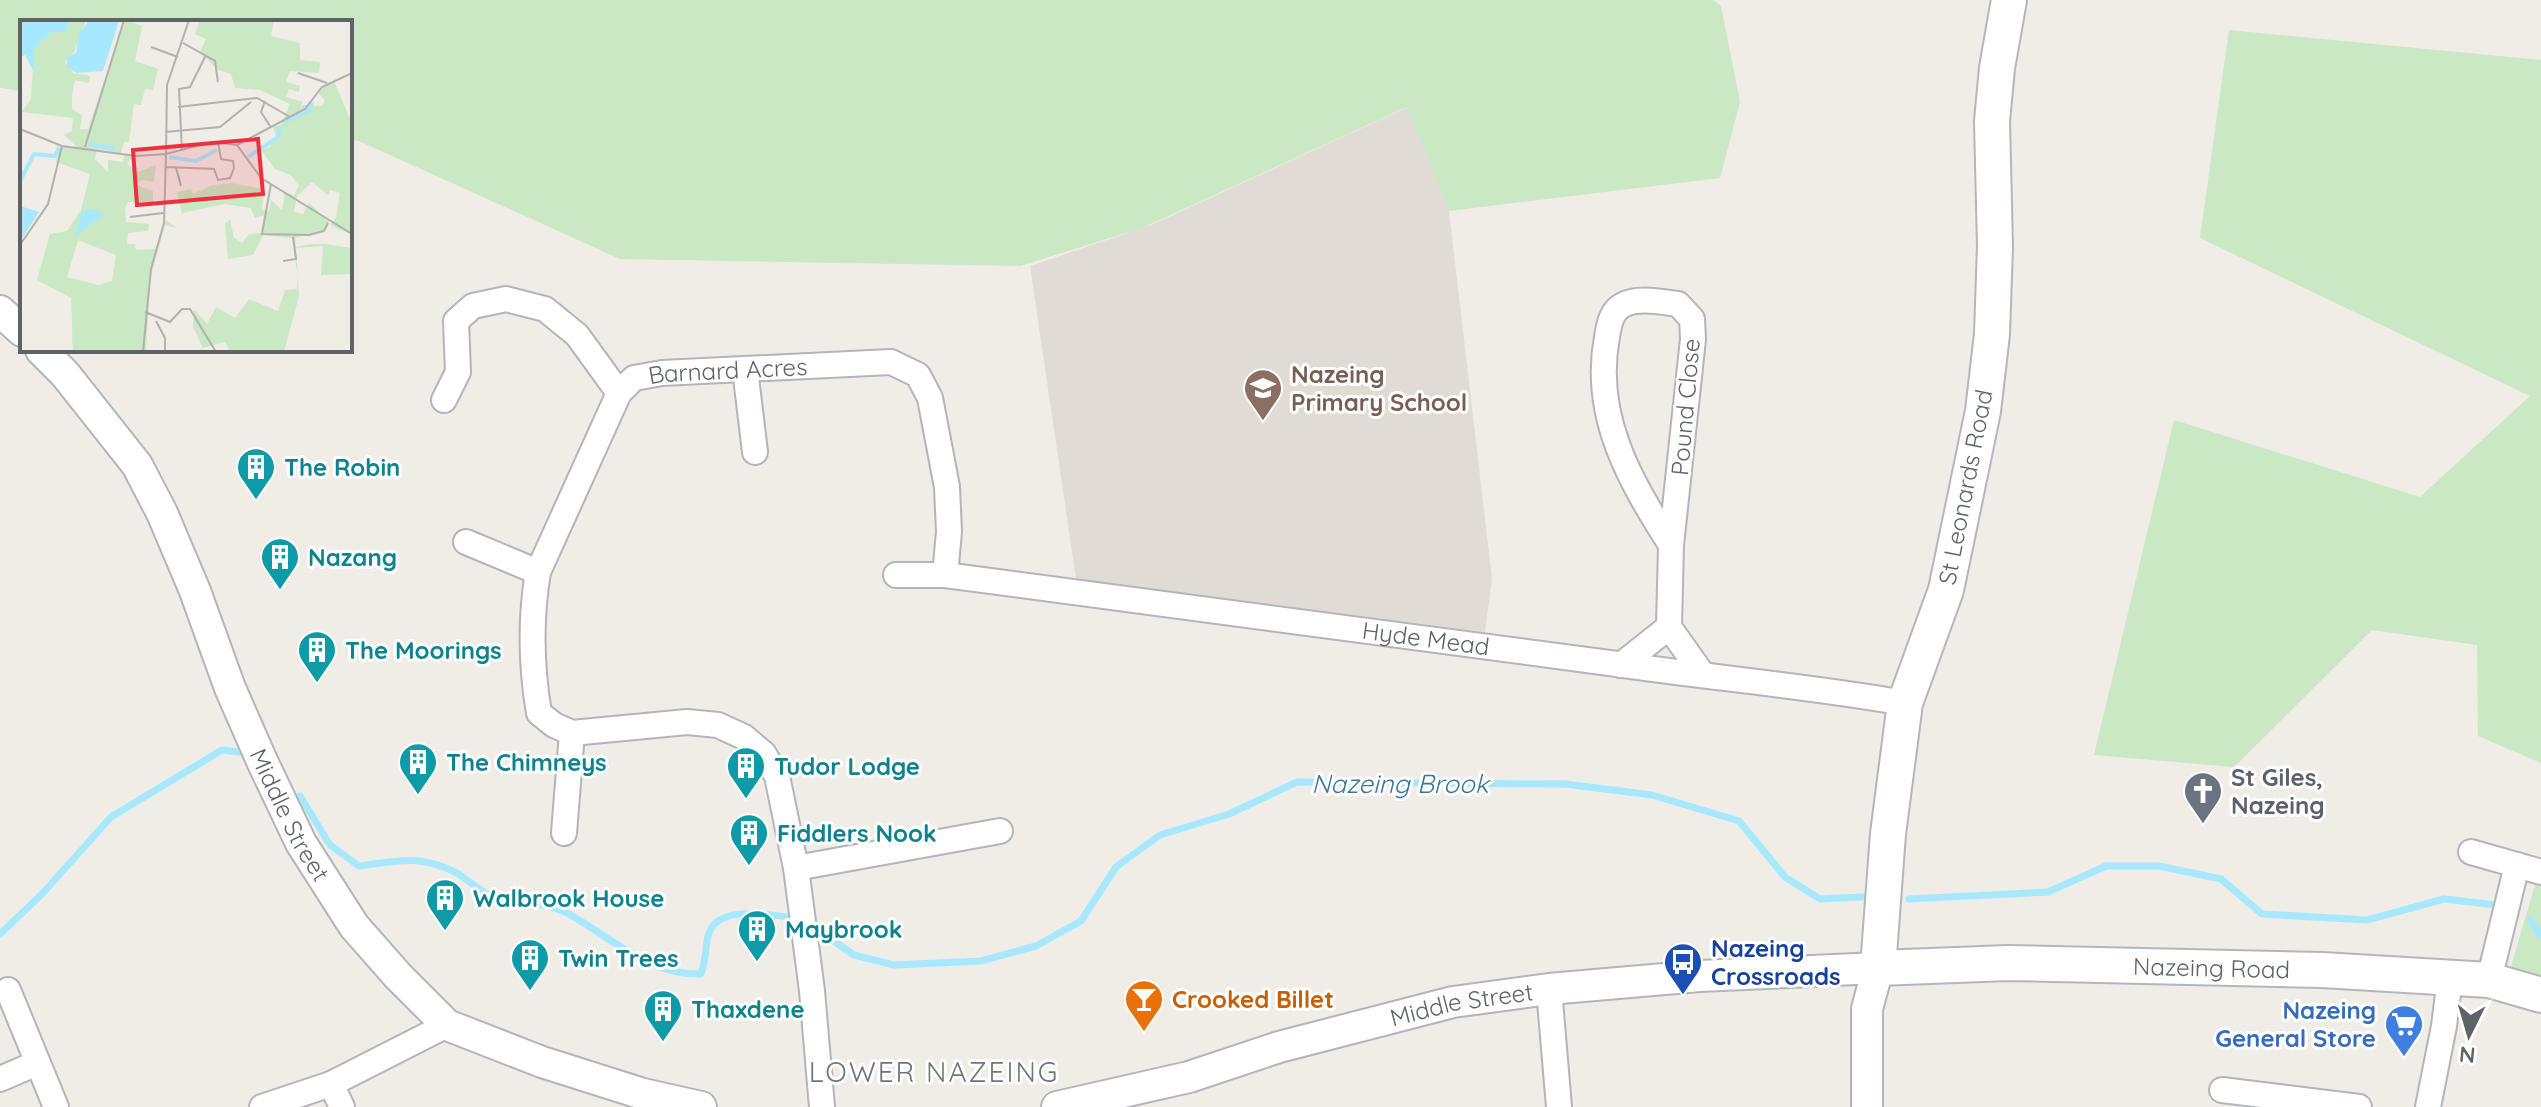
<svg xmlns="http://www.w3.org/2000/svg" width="2541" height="1107" viewBox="0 0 2541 1107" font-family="Quicksand,sans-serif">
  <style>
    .education { fill: #e0dcd4 }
    .green { fill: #c9e8c3 }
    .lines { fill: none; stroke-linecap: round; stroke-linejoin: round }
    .stream { stroke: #a8e8ff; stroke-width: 7 }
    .minor-casing { stroke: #b2b5b9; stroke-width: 28 }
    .tertiary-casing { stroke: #b2b5b9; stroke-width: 34 }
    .secondary-casing { stroke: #b3b7bb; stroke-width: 38 }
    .minor { stroke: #fff; stroke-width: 24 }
    .tertiary { stroke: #fff; stroke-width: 30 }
    .secondary { stroke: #fff; stroke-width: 34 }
    .labels { text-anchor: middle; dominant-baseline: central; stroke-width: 6; stroke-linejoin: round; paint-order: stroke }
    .street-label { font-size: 24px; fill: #5e6367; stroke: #fff }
    .education-label { font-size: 24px; font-weight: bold; fill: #785e54; stroke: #fff; text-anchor: start }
    .culture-label { font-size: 24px; font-weight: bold; fill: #0d838f; stroke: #fff; text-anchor: start }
    .worship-label { font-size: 24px; font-weight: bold; fill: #5b616d; stroke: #fff; text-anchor: start }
    .transit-label { font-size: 24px; font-weight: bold; fill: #164399; stroke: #fff; text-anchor: start }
    .food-label { font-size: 24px; font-weight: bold; fill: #c56008; stroke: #fff; text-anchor: start }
    .shop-label { font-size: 24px; font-weight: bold; fill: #366cbe; stroke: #fff; text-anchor: end }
    .water-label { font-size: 26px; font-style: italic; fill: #39789a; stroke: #fff }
    .quarter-label { font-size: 28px; letter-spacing: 2px; fill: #6f7679; stroke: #fff }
    .inset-river { fill: none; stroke: #a8e8ff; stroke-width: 4 }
    .inset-road { fill: none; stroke: #b2b1af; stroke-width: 2 }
    .view { fill: #ee2f40; fill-opacity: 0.15; stroke: #ee2f40; stroke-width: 4 }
    .inset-edge { fill: none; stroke: #5e6367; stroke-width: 4 }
  </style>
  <rect width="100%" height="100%" fill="#f0ece6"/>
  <!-- education -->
  <path class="education" d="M1408,107L1449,211L1492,579L1485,632L1076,579L1030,266L1151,225Z"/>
  <!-- green -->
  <g class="green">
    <path d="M0,0H1713L1721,6L1740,102L1720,178L1449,211L1407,107L1142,228L1020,266L620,259L359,141L350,140V22H22V91L0,88Z"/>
    <path d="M2229,30L2541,60V763L2478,736L2477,645L2372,630L2234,767L2094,755L2174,420L2420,497L2530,396L2200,238Z"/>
    <path d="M2535,885L2541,887V980L2510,970Z"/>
  </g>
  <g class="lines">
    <!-- stream -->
    <g class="stream">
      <path d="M300,796L330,845L359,866C396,861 419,854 455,872C469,880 482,894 497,898C521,904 546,902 569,914C612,938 648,975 701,974C706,961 705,949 708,936C716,904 767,915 790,917"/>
      <path d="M1909,899L2048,892L2106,866H2159L2221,879L2262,914L2367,920L2444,899L2496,905"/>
      <path d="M2530,920L2541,936"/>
      <path d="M822,933L854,955L894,965L981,961L1036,946L1081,921L1116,867L1160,835L1229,814L1297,782L1565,784L1652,795L1739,821L1785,877L1820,899L1862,897"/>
      <path d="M0,934L42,894L111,817L222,750L239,752"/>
    </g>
    <!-- minor casing -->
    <g class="minor-casing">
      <g id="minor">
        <path d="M745,369L755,452"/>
        <path d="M444,400L458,372L456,321L473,306L506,299L545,309L577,335L619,393"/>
        <path d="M466,542L538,572"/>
        <path d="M1671,545C1630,481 1592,416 1607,337C1609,325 1611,311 1623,305C1638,297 1661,302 1678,304L1692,319L1693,339L1671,545L1669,627L1703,675"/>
        <path id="s1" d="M896,575H945C1169,604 1393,633 1617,664C1713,678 1809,686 1905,703"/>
        <path d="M1621,665L1669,627"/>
        <path d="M564,833L572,733"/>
        <path d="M2471,852L2541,872"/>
        <path d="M796,868L1000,831"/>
        <path d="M2489,980L2517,865"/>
        <path d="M1549,989L1559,1107"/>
        <path d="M8,990L56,1107"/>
        <path d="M0,1079L37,1063"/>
        <path d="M331,1084L342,1107"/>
        <path d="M2222,1090L2359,1107"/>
        <path d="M262,1107L331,1084L447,1025"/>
        <path id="s2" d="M822,1107L812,991L796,868L777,776L764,754L744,737L718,725L687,722L572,733L554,725L539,713C531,666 530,620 538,572L619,393L634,378L662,373L891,362L918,375L930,398L947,487L949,532L945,575"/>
        <path d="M2428,1107L2444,1026L2450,978"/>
      </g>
    </g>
    <!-- tertiary casing -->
    <g class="tertiary-casing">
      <g id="tertiary">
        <path d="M0,311L22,331"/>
        <path id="s3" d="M41,350L65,374L137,465L162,513L195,591L230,688L262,761L301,843L354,926L398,976L447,1025L542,1062L643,1094L701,1107"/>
        <path id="s4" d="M1057,1107L1189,1077L1279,1047L1453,1002L1549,989L1699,976L1878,968L1867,1009V1107"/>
      </g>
    </g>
    <!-- secondary casing -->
    <g class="secondary-casing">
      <g id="secondary">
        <path id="s5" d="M2009,0L1997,68L1992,121L1995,246L1992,334L1983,411L1946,590L1905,703L1888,834L1878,968L2008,963L2322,970L2489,980L2541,995"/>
      </g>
    </g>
    <!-- minor -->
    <use href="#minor" class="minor"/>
    <!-- tertiary -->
    <use href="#tertiary" class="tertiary"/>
    <!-- secondary -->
    <use href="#secondary" class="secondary"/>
  </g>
  <!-- icons -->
  <defs>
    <g id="school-pin" transform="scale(2)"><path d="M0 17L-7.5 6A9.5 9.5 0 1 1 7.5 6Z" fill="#8d6e63" stroke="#fff"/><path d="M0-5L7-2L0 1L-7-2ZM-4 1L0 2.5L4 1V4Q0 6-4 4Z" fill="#fff"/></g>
    <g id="building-pin" transform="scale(2)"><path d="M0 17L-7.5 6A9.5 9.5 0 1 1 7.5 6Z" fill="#0f9aa8" stroke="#fff"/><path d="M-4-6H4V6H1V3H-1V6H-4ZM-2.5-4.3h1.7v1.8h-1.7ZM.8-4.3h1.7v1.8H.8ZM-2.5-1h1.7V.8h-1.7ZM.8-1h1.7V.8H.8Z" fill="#fff"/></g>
    <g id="church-pin" transform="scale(2)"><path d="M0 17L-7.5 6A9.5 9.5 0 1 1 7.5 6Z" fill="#6b7280" stroke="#fff"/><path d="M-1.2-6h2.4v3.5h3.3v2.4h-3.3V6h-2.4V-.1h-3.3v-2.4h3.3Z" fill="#fff"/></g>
    <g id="bus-pin" transform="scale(2)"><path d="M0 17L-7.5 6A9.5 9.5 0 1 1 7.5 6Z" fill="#1a4fb4" stroke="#fff"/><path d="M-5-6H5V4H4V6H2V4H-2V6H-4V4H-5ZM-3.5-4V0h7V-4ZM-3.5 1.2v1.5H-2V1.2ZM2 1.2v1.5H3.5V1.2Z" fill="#fff"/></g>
    <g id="bar-pin" transform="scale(2)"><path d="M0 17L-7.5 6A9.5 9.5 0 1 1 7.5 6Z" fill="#e8710a" stroke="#fff"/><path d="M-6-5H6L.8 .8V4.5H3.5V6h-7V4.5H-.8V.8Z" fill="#fff"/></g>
    <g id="supermarket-pin" transform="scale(2)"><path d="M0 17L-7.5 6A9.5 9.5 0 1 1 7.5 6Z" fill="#3f7fe0" stroke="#fff"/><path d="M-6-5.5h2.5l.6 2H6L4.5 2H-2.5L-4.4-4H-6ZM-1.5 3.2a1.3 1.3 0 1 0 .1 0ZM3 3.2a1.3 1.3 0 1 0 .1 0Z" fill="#fff"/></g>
  </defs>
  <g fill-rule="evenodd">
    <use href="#school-pin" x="1263" y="388"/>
    <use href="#building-pin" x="256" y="467"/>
    <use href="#building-pin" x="280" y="557"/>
    <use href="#building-pin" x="317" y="650"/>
    <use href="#building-pin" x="418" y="762"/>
    <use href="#building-pin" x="746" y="766"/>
    <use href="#church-pin" x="2203" y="791"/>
    <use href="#building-pin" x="749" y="833"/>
    <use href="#building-pin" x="445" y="898"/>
    <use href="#building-pin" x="757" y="929"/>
    <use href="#building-pin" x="530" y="958"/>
    <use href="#bus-pin" x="1683" y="962"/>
    <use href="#bar-pin" x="1144" y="999"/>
    <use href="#building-pin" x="663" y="1009"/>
    <use href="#supermarket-pin" x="2404" y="1024"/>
  </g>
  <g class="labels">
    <!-- street labels -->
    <g class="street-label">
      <text stroke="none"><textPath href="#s2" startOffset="1054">Barnard Acres</textPath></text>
      <text transform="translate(1685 407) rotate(-85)">Pound Close</text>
      <text transform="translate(1965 487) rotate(-79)">St Leonards Road</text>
      <text stroke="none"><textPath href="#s1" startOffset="534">Hyde Mead</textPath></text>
      <text stroke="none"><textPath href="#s3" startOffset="532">Middle Street</textPath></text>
      <text stroke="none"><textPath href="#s5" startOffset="1316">Nazeing Road</textPath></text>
      <text stroke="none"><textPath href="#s4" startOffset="418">Middle Street</textPath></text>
    </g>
    <!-- education labels -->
    <g class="education-label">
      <text x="1291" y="374">Nazeing<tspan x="1291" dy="28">Primary School</tspan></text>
    </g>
    <!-- culture labels -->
    <g class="culture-label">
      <text x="284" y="467">The Robin</text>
      <text x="308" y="557">Nazang</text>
      <text x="345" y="650">The Moorings</text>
      <text x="446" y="762">The Chimneys</text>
      <text x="774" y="766">Tudor Lodge</text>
      <text x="777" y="833">Fiddlers Nook</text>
      <text x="473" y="898">Walbrook House</text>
      <text x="785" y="929">Maybrook</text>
      <text x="558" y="958">Twin Trees</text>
      <text x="691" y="1009">Thaxdene</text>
    </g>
    <!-- worship labels -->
    <g class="worship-label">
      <text x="2231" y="777">St Giles,<tspan x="2231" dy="28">Nazeing</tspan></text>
    </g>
    <!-- transit labels -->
    <g class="transit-label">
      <text x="1711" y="948">Nazeing<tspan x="1711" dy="28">Crossroads</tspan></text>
    </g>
    <!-- food labels -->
    <g class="food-label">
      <text x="1172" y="999">Crooked Billet</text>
    </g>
    <!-- shop labels -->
    <g class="shop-label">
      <text x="2376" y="1010">Nazeing<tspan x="2376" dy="28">General Store</tspan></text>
    </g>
    <!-- water labels -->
    <g class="water-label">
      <text x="1400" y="783">Nazeing Brook</text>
    </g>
    <!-- quarter labels -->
    <g class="quarter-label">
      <text x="934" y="1071">LOWER NAZEING</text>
    </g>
  </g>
  <!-- overview -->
  <g transform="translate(20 20)">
    <rect width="332" height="332" fill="#f0ece6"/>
    <path d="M50,0H66L54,32L45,42L53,53L70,56L69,63L55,60L52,75V89L62,95L60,109H68L105,0L122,6L115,41L138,49L133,70L125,69L121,85L114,84L109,122H104L101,133L77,129L75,139L88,152V140L103,142L105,134L112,138L107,144L118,152L136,145L134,162L121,160L117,165L133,171V182H108L105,188L106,202L129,204L128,211L108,213L107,224H115L116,230L135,229L146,200L157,208L145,205L130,259L126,332H53L51,278L17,260L30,214L47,211L61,190L70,154L36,142L40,126L57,127L44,115L52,111L53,98L2,92L0,98V94L11,79L14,29L32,12H46ZM58,220L96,235L92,261L78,265L47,257ZM180,0H254L251,16L280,23V40L300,42L299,53L270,51L266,62L280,66L279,72L269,69L266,77L283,82L279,91L283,85L302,86L305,80L298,72L314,61L332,104V215L310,205L316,198L320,173L310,170L308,175L292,162L277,176L274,192L283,194L289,183L309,202L306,210L275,218L276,227L291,224H304L332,228V254L301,255L303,226L276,228L279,276L264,332H210L205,322L183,328L173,307L174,289L187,304L196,287L215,298L229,279L258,291L265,270L277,269L278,258L272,218L243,215L233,235L208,239L205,203L210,200L214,218L222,223L229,214L241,213L244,195L235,198L231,188L205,184L162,193L157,172L171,169L173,174L192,165L211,163L244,169L242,190L249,191L251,180L262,190L265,172L274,175L279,166L271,155L255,149L241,130L250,127L256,116L253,107L261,105L270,84L240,70L215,68L211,54L198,50L180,32L186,19L175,14Z" fill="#c9e8c3" fill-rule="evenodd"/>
    <path d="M0,0H50L46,12H32L14,29V52L5,35L0,37ZM69,0L99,1L83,51L57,53L47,47V37L56,33L59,14ZM0,186L19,192L3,217L0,216ZM72,189L85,194L55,216L62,192Z" fill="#a8e8ff"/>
    <path class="inset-river" d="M264,102L290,90L292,82M69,124L94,129M149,137L176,141L197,130M228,137L257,118L260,106M0,161L14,134L35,136L39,127"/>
    <path class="inset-road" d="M169,0L147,65L146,134L192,122L217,125L241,158L332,214M163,23L195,41L198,62M131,27L158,37M278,53L307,63M245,81L241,92L250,106M158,87L237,78L270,97M0,109L42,126L116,136L146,134L144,203L131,249L123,332M145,112L200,107L231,82M217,125L285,89L302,67L332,53M65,127L104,0M162,131L159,69L170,67L186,35M146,147L195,149M156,148L161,166L158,154M194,149L198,160L210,158L214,148L213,141L201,139L198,122M251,164L242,214L289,215L304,211L308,203M110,197L143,193M0,225L28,184L42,126M263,241L276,239L273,217M125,292L150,302L162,289H170L196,332M136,301L145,318V332"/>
    <path class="view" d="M238,119L243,174L117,185L113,130Z"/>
    <rect width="332" height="332" class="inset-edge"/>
  </g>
  <!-- north arrow -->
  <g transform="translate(2469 1035) rotate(185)" stroke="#ffffff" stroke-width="6" paint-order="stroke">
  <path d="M0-6L14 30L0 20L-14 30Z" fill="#5e6367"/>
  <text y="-12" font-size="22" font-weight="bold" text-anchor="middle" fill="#5e6367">N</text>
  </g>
</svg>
